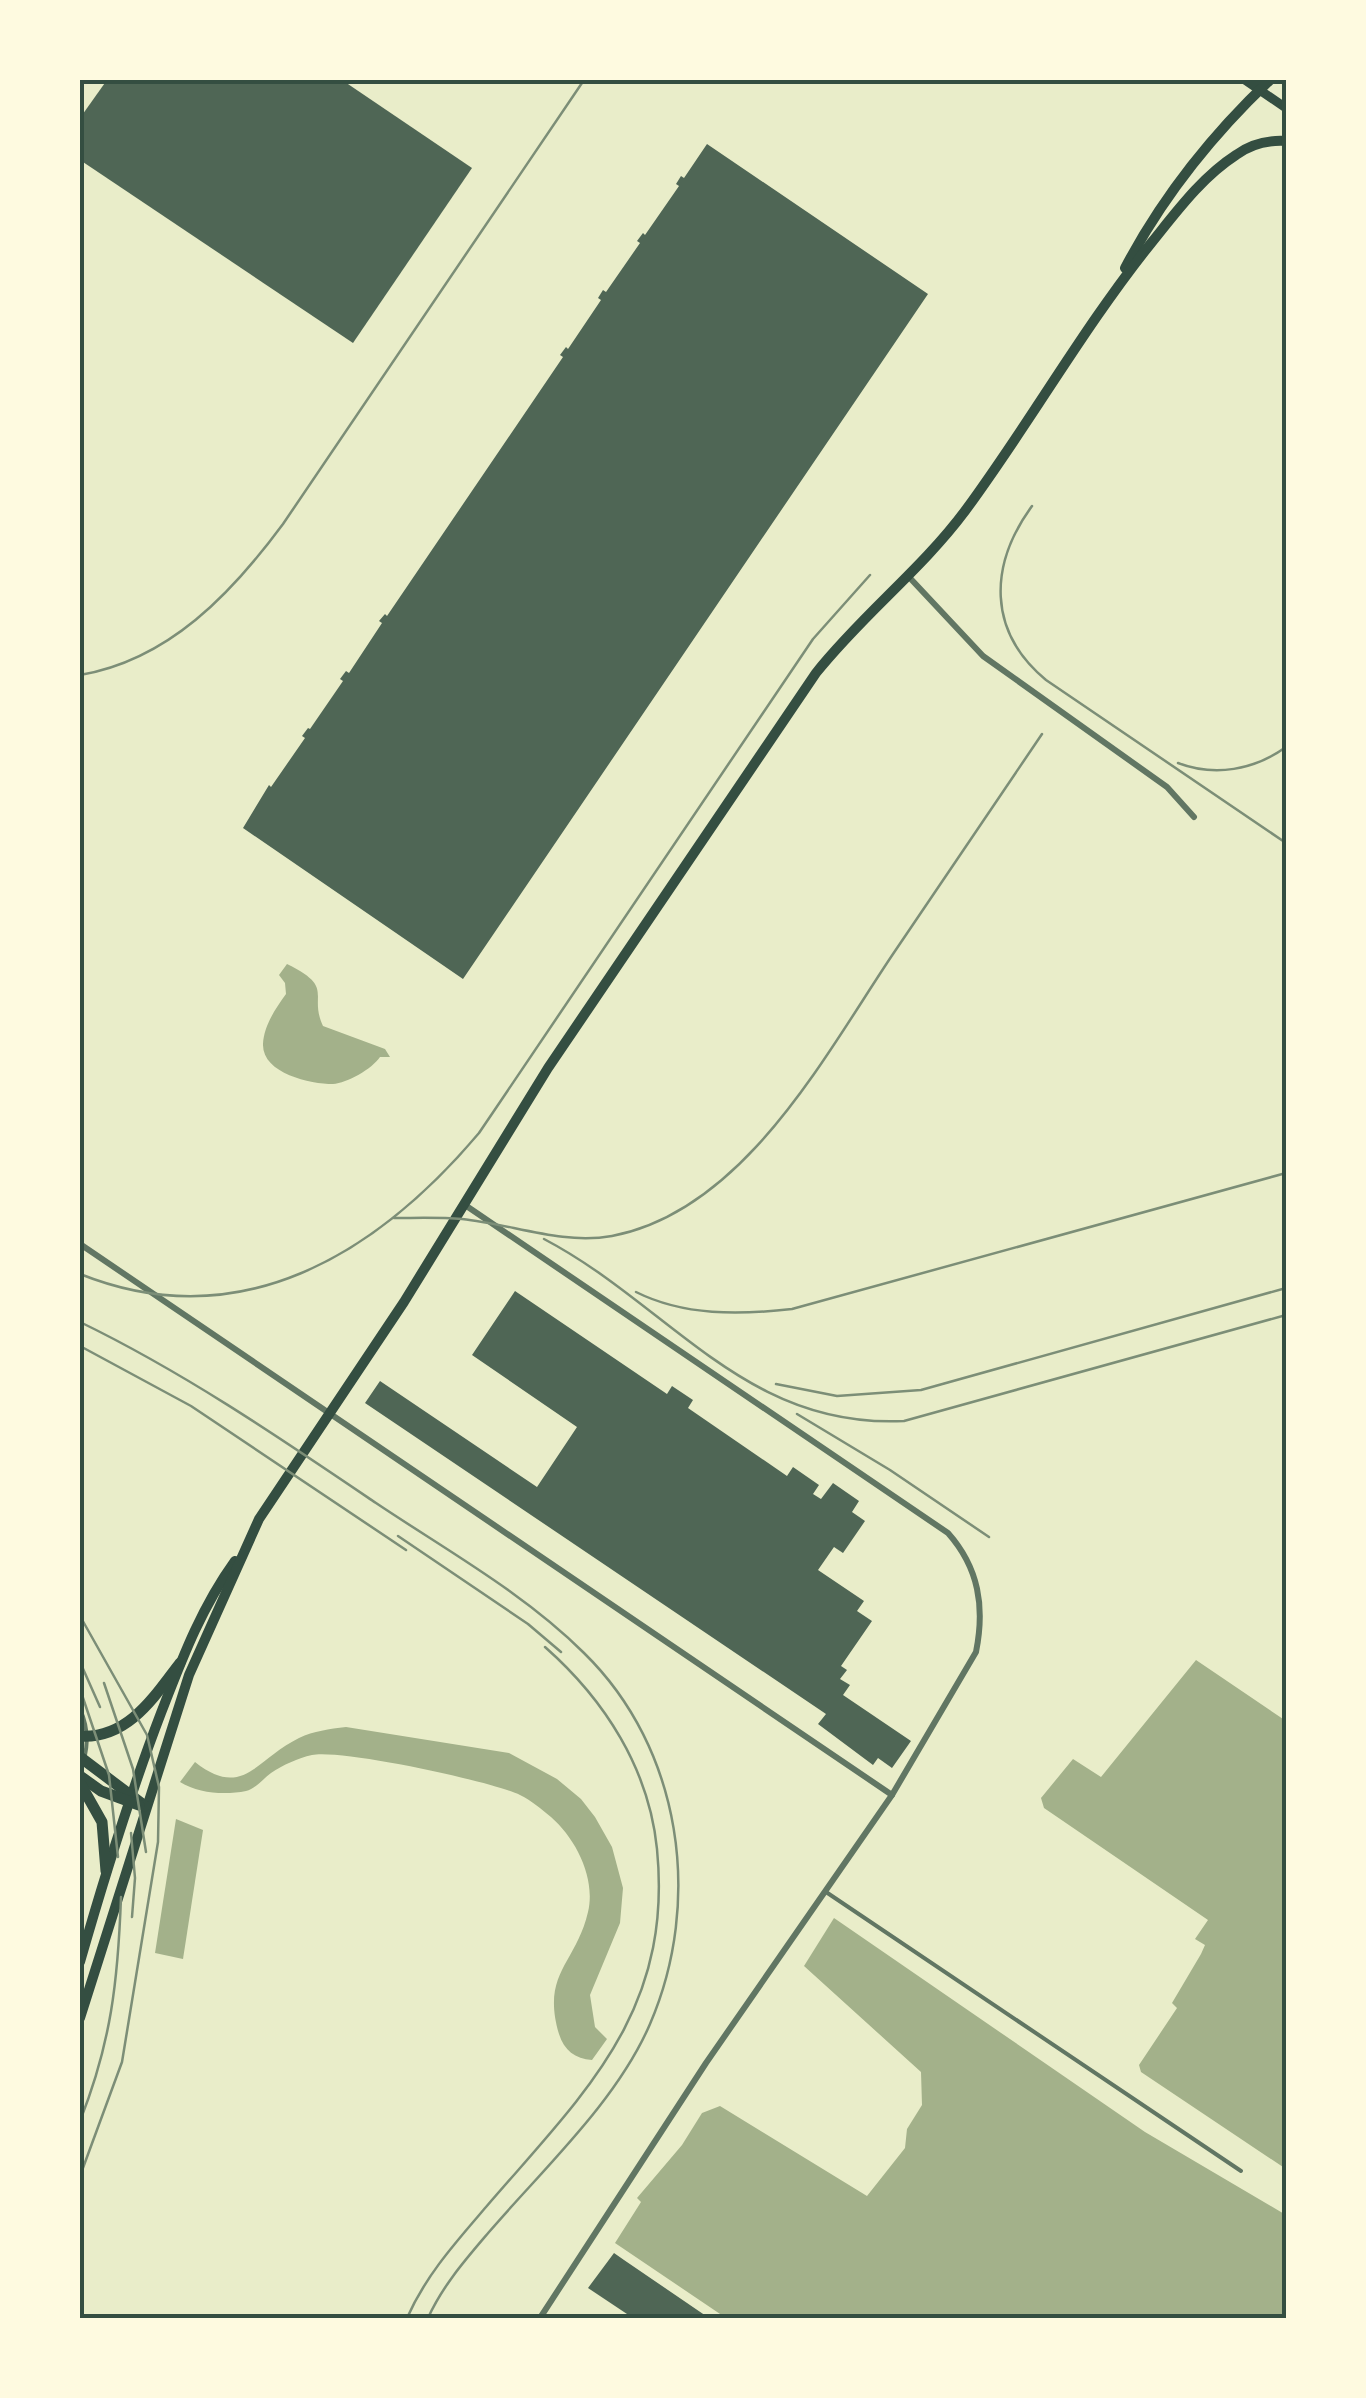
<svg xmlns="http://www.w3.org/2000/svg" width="1366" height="2398" viewBox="0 0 1366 2398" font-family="Karla,sans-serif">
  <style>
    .water { fill: #a3b18a }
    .building { fill: #4f6655 }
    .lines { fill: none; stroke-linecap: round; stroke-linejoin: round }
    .service { stroke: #617663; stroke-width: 4 }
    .minor { stroke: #617663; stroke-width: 6 }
    .secondary { stroke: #344e41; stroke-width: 9 }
    .primary { stroke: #344e41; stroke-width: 10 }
    .motorway { stroke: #344e41; stroke-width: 11 }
    .rail { stroke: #7c8e77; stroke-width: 2.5 }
    .neatline { fill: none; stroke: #344e41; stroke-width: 4 }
  </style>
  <rect width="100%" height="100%" fill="#e9edc9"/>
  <!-- water -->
  <g class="water">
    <path d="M287,964C336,988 308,994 323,1026L385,1049L390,1057H380C372,1069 347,1083 333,1084C310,1084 262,1073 263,1044C264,1025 276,1008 286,994L285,983L279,975Z"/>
    <path d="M1196,1660L1286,1721V2169L1141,2072L1139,2065L1177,2008L1172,2003L1201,1954L1205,1945L1195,1939L1208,1920L1044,1808L1041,1798L1073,1759L1101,1777Z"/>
    <path d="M346,1727L509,1753L557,1779L581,1799L595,1817L612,1847L623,1888L620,1923L590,1995L595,2027L607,2039L592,2060C575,2059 564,2050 559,2034C541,1973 576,1964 588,1912C596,1878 576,1839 551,1817C541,1809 532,1801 520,1795C491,1781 341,1749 312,1755C298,1758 283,1765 271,1773C263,1779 255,1789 246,1791C226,1795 199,1794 180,1782L195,1762C243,1800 256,1759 299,1738C314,1731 329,1729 346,1727Z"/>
    <path d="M176,1819L203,1830L183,1959L155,1953Z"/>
    <path d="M834,1918L1145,2132L1286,2215V2318H726L615,2243L641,2202L637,2198L682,2145L702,2113L720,2106L867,2196L905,2148L907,2129L922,2105L921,2072L804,1966Z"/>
  </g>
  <!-- building -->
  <g class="building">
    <path d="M107,80H342L472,168L353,343L80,160V118Z"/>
    <path d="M707,144L928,294L463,979L243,828L269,785L271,787L305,738L302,736L308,728L310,729L343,681L340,679L346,671L349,673L382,623L379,621L385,614L387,616L563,357L560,355L566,347L568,349L601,300L598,298L603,290L606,292L640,243L637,241L643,233L645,235L679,186L676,184L681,176L684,178Z"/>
    <path d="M515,1291L667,1394L672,1386L693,1400L688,1408L787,1476L793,1467L819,1485L813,1494L821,1499L833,1483L859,1501L852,1512L865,1521L843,1553L834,1547L818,1570L864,1601L857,1611L872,1621L841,1666L847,1670L840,1679L850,1685L843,1695L911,1741L892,1768L878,1758L873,1765L818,1724L826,1714L365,1403L380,1381L537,1487L577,1427L472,1355Z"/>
    <path d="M614,2253L624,2260L709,2318H633L588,2288Z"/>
  </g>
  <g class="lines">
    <!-- service -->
    <g class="service">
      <path d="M80,1709C90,1731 88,1750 80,1773"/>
      <path d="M826,1892L1241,2171"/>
    </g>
    <!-- minor -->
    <g class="minor">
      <path d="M909,577L983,656L1167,787L1194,817"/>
      <path d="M465,1205L948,1533C979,1568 985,1607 976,1652L892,1795L706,2063L540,2318"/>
      <path d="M80,1244L892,1795"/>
    </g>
    <!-- secondary -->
    <path class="secondary" d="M1245,80L1286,108"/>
    <!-- primary -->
    <g class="primary">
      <path d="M1125,268C1162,198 1213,134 1270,80"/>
      <path d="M80,1962C104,1878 130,1794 161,1713C182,1659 201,1608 235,1561"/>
      <path d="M80,2018L189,1675L259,1519L404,1302L548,1068L816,673C862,615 921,570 965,511C1030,423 1083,328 1152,242C1177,211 1202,177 1236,155C1251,144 1268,140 1286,141"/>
    </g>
    <!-- motorway -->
    <g class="motorway">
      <path d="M80,1736C128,1739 154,1697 180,1663"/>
      <path d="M80,1757L145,1806"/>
      <path d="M80,1776L101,1791L139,1805"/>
      <path d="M80,1783L102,1822L106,1871"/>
    </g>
    <!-- rail -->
    <g class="rail">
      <path d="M1032,506C989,565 987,631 1046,680L1286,843"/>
      <path d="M80,675C169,660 232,593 283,524L584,80"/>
      <path d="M1178,763C1215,777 1254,770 1286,747"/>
      <path d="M394,1218C416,1218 439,1217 462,1219C512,1224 561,1245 612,1236C744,1211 825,1055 893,954C943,880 993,807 1042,734"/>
      <path d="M544,1239C670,1305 745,1429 904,1421L1286,1315"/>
      <path d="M80,1274C240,1338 376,1255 479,1133L813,639L870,575"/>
      <path d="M636,1292C684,1316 739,1315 792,1309L1286,1173"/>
      <path d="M80,1322C185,1373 280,1438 376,1503C446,1550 524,1593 584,1653C682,1749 703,1901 650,2024C617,2101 543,2169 489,2232C466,2259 443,2285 428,2318"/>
      <path d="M80,1346L191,1406L406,1550"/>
      <path d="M776,1384L837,1396L921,1390L1286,1288"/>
      <path d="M797,1414L890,1470L989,1537"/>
      <path d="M398,1536L528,1624L561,1652"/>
      <path d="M80,1616L147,1735L159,1787L158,1842L122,2062L80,2176"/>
      <path d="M80,1662L100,1707"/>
      <path d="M104,1683L133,1769L146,1852"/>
      <path d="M81,1692L109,1775L118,1857"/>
      <path d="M131,1833L135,1878L132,1917"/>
      <path d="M80,2121C111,2043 118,1981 121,1897"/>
      <path d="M407,2318C426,2275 456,2242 486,2207C584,2093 673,2013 657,1849C649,1769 605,1700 545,1647"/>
    </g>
  </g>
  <!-- border -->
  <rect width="1366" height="2398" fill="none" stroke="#fefae0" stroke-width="165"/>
  <rect x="82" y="82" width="1202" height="2234" class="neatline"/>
</svg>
